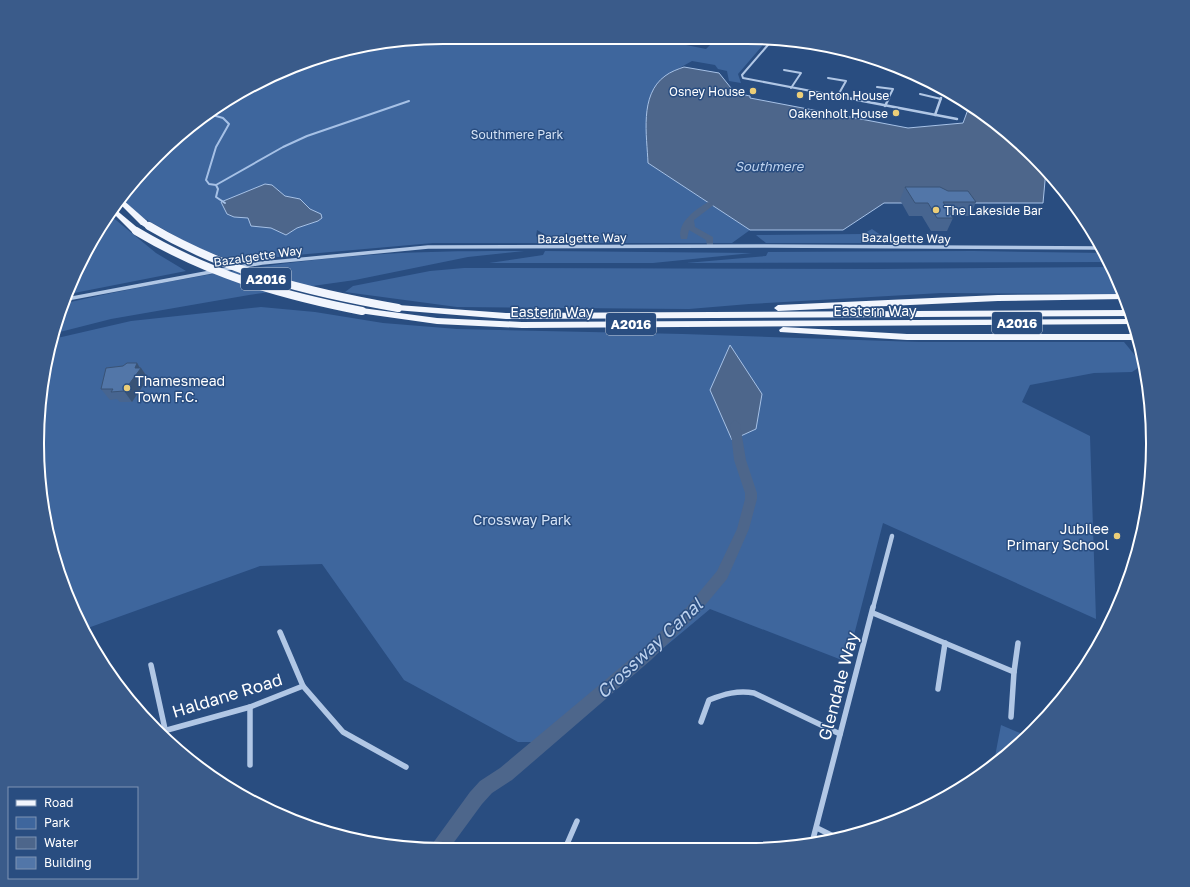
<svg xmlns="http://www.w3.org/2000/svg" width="1190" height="887" viewBox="0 0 1190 887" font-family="'Golos Text',sans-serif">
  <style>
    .green { fill: #3e669d }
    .water { fill: #4d668b; stroke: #a6c1e6 }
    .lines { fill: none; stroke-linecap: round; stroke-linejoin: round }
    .stream { stroke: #a6c1e6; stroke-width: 2 }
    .canal { fill: #4d668b; fill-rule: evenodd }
    .minor-far4 { stroke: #b1c7e5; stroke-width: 2 }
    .minor-far3 { stroke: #b1c7e5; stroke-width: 2.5 }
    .minor-far2 { stroke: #b1c7e5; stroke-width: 3.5 }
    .minor-far1 { stroke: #b1c7e5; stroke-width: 4.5 }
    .minor { stroke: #b1c7e5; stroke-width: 5.5 }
    .primary { fill: #f1f5fd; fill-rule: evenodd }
    .primary-bridge-far1 { stroke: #f1f5fd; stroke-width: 6 }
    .primary-bridge { stroke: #f1f5fd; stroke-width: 8 }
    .wall { fill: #476590 }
    .shaded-wall { fill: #395376 }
    .building { fill: #5276a8; stroke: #395376 }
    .poi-dot { fill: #ecce78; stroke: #294d80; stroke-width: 1.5 }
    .labels { text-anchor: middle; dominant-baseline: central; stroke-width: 3; stroke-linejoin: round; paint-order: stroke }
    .far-poi-label { font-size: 12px; fill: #fff; stroke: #294d80; text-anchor: end }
    .far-park-label { font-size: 12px; fill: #d4e2f5; stroke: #294d80 }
    .far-street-label { font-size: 12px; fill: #fff; stroke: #294d80 }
    .far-water-label { font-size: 13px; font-style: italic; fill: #bcd1ed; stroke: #294d80 }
    .shield { fill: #294d80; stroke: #bfcad9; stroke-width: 1 }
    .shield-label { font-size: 13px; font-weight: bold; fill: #fff }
    .street-label { font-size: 14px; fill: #fff; stroke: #294d80 }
    .poi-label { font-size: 14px; fill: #fff; stroke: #294d80; text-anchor: start }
    .park-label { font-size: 14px; fill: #d4e2f5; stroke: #294d80 }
    .near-street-label { font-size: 17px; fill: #fff; stroke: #294d80 }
    .near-water-label { font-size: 18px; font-style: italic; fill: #bcd1ed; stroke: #294d80 }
    .rim { fill: none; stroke: #fff; stroke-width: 2 }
  </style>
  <rect width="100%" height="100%" fill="#294d80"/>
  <!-- green -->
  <g class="green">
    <path d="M444,37L668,38L666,41L706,49L717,38H769L738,74L741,83L729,81L727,71L718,69L715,65L692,61L665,76L648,163L750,230L732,243H560L537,230L536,236L543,243H433L285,256L238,263L193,246L133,212L123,198L138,175L176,138L240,92L338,51Z"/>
    <path d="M111,216L156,253L186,271L69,294L79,264Z"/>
    <path d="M872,229L892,243H766L756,235L863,234Z"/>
    <path d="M524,251L468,257L355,280L249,295L111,319L56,333L66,303C166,281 268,262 370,255C422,251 473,251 524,251Z"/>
    <path d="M545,251L752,253L653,263H489L543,255Z"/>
    <path d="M973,251L1105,253L1110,262L686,263L766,256L768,252Z"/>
    <path d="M1112,267L1122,294L941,293L749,304L689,309L457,307L345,292L353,286L430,271L464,268L880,269Z"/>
    <path d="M261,307L315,312L383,323L457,329L683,334L919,342H1124L1138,359V368L1132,372L1094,373L1030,385L1022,402L1090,436L1096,619L883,523L847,662L710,609L551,742H518L404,680L322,564L260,566L85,629L68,599L51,548L38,470L45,364L53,339L131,321Z"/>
    <path d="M1001,725L1020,733L1018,743L993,767Z"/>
  </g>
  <!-- water -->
  <g class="water">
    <path d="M684,67L719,73L735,93L750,96V98L908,128L963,123L970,104L1034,156L1046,170L1043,203H884L843,230H750L648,163C647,136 639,95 665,76C670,72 678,69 684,67Z"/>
    <path d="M265,184L272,185L285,196L300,199L310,209L321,214L322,218L318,221L297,228L286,235L271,228L251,226L248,218L234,217L227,214L221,202Z"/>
    <path d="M730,345L762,394L756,429L732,440L710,390Z"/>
  </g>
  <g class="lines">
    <!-- stream -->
    <g class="stream">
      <path d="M209,114L223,118L229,124L216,147L206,180L209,184L216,185L218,189L216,197L225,203"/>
      <path d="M216,185L283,147L307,136L409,101"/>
    </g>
    <!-- canal -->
    <g class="canal">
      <path d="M708,202L715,204L694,220L695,227L713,237V245H707L706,240L689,230L687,239H681C676,223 696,209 708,202Z"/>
      <path d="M735,420L740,424L746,460L757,493V499L749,529L727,579L696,616L651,660L512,780L492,793L482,804L449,849H431L433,843L470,792L480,781L500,768L641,650L686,608L717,571L737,529L745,499V493L734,460L730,424Z"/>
    </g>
    <!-- minor-far4 -->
    <g class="minor-far4">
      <path d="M774,38L742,75L743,78L853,99"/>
      <path d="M689,42L693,38"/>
      <path d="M811,44L809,47H814"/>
      <path d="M852,51L850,53L855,54"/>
      <path d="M784,70L801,73L791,88"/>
      <path d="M828,78L846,81L837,97"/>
      <path d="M877,87L893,89L888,99"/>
      <path d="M920,94L941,99"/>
    </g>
    <!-- minor-far3 -->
    <g class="minor-far3">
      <path d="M847,98L957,119"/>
      <path d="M885,106L889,98"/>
      <path d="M935,115L941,98"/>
    </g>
    <!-- minor-far2 -->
    <g class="minor-far2">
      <path d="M239,267L262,263L428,247L764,246L1101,248"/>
      <path d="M67,299L232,268"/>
    </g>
    <!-- minor-far1 -->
    <path class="minor-far1" d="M873,608L892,536"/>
    <!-- minor -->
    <g class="minor">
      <path d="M873,613L1014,672L1018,643"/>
      <path d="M280,632L303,686"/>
      <path d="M151,665L165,729"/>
      <path d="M938,689L945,643"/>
      <path d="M250,707V765"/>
      <path d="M1011,717L1014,672"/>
      <path d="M701,722L709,700C724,694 738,690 754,693L840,734"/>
      <path d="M160,732L250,707L303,686L343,732L406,767"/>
      <path d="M817,828L835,837"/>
      <path d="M812,843L873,607"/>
      <path d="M567,844L577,821"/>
      <path d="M564,848L567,844L574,848"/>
    </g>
    <!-- primary -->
    <g class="primary">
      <path d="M122,199L147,221V225H141L119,203Z"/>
      <path d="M115,209L139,229V233H133L113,213Z"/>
      <path d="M1123,294L1125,299L998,301L778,311L774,308L778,305L998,295Z"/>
      <path d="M398,305L506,313L1129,310L1131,316L506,319L395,310V306Z"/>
      <path d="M362,308L437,318L522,322L1132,319L1134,324L522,328L437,324L359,313L358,311Z"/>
      <path d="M783,327L907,334H1138L1139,340H907L780,332L779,330Z"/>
    </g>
    <!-- primary-bridge-far1 -->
    <path class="primary-bridge-far1" d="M144,223L150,227"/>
    <!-- primary-bridge -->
    <g class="primary-bridge">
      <path d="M149,226C228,273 308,292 398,308"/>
      <path d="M136,231C208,274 280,295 362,311"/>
    </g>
  </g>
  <!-- wall -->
  <g class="wall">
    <path d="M905,187L948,191L976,202L970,216H951L953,218L947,231H931L922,216H909L900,200Z"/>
    <path d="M137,363L148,378L132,402H120L117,399L110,400L101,389Z"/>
  </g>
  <!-- shaded-wall -->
  <path class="shaded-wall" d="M137,363L140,368H141L148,378L132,402L124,391Z"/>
  <!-- building -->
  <g class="building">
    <path d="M905,187H940L948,191H968L976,202H943L953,218H937L928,203H915Z"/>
    <path d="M127,363H137L135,368H141L124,391L111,392L113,389H101L106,368L123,366Z"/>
  </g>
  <!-- markers -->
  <g class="poi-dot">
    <circle cx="753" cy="91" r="4"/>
    <circle cx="800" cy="95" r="4"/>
    <circle cx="896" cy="113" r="4"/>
    <circle cx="936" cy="210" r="4"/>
    <circle cx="127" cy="388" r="4"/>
    <circle cx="1117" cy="536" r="4"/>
  </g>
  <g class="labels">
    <!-- far-poi labels -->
    <g class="far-poi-label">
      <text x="745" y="91">Osney House</text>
      <text x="808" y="95" text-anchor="start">Penton House</text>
      <text x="888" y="113">Oakenholt House</text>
      <text x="944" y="210" text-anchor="start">The Lakeside Bar</text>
    </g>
    <!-- far-park labels -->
    <g class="far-park-label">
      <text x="517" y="134">Southmere Park</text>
    </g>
    <!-- far-street labels -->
    <g class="far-street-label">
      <text transform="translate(582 238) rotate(-1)">Bazalgette Way</text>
      <text transform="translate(906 238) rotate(1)">Bazalgette Way</text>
      <text transform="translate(258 256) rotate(-8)">Bazalgette Way</text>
    </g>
    <!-- far-water labels -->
    <g class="far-water-label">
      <text x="769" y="166">Southmere</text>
    </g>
    <!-- shield labels -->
    <g class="shield">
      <rect x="241" y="268" width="50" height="22" rx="3"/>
      <rect x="992" y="312" width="50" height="22" rx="3"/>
      <rect x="606" y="313" width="50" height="22" rx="3"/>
    </g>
    <g class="shield-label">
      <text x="266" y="279">A2016</text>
      <text x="1017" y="323">A2016</text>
      <text x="631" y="324">A2016</text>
    </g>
    <!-- street labels -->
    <g class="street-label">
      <text x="875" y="310">Eastern Way</text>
      <text x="552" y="311">Eastern Way</text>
    </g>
    <!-- poi labels -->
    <g class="poi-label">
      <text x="135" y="380">Thamesmead<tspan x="135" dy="16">Town F.C.</tspan></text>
      <text x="1109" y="528" text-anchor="end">Jubilee<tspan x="1109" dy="16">Primary School</tspan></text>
    </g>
    <!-- park labels -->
    <g class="park-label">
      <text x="522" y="519">Crossway Park</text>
    </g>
    <!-- near-street labels -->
    <g class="near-street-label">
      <text transform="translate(838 686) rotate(-75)">Glendale Way</text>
      <text transform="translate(227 695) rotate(-17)">Haldane Road</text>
    </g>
    <!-- near-water labels -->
    <g class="near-water-label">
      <text transform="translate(649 648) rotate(-43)">Crossway Canal</text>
    </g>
  </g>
  <!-- crop -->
  <path d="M0 0H1190V887H0ZM443 44H747A399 399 0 0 1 1146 443V444A399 399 0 0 1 747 843H443A399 399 0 0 1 44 444V443A399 399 0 0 1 443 44Z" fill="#3a5b8a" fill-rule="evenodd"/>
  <path class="rim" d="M443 44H747A399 399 0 0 1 1146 443V444A399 399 0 0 1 747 843H443A399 399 0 0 1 44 444V443A399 399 0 0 1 443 44Z"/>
  <!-- legend -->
  <rect x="8" y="787" width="130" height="92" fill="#294d80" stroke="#7f94b3"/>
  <rect x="16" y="800" width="20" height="6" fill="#f1f5fd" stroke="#7f94b3"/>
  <text x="44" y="807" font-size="12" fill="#ffffff">Road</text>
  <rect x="16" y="817" width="20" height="12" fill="#3e669d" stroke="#7f94b3"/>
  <text x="44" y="827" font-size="12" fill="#ffffff">Park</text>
  <rect x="16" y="837" width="20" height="12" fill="#4d668b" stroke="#7f94b3"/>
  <text x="44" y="847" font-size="12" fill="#ffffff">Water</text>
  <rect x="16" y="857" width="20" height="12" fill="#5276a8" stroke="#7f94b3"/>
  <text x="44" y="867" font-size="12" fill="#ffffff">Building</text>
</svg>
